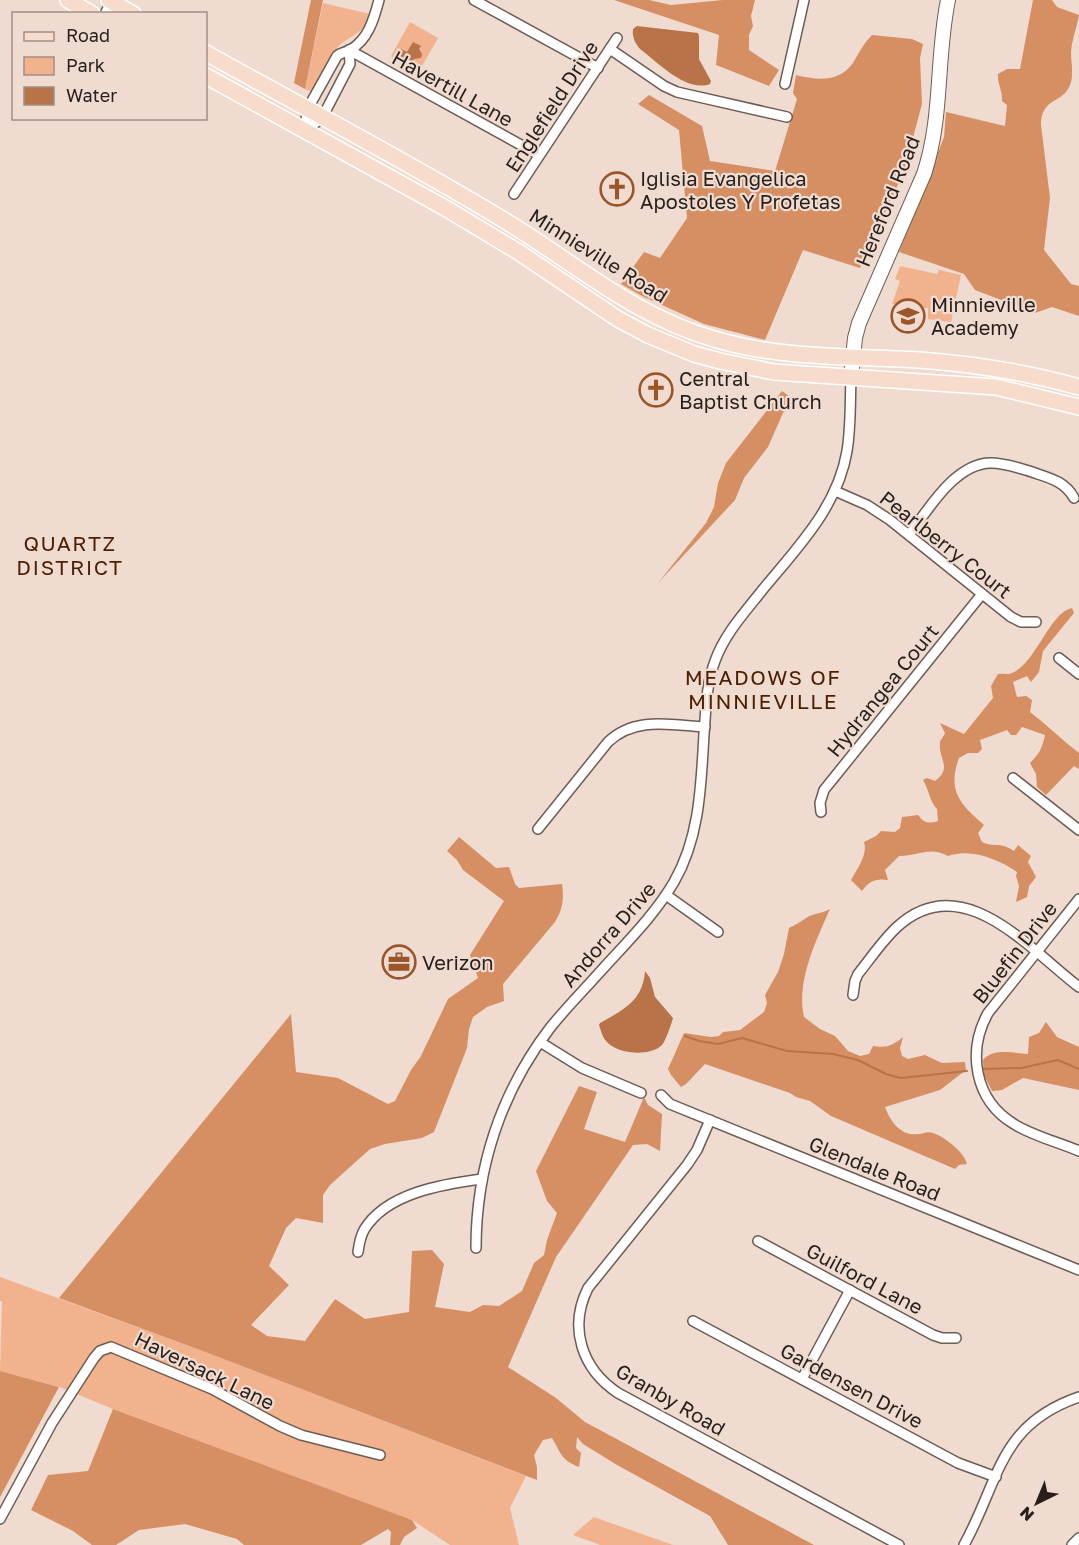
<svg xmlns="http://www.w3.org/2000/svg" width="1079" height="1545" viewBox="0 0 1079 1545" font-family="'Golos Text',sans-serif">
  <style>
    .green { fill: #f2b28d }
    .forest { fill: #d68e63 }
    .water { fill: #b97349 }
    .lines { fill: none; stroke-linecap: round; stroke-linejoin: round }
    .stream { stroke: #b97349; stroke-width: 2 }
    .street-casing { stroke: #6d5c52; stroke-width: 12 }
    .secondary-casing { stroke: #6d5c52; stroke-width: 16 }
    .primary-casing { stroke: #fff; stroke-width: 18 }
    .street { stroke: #fff; stroke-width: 9 }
    .secondary { stroke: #fff; stroke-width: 14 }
    .primary { stroke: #f8dccb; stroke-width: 15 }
    .labels { text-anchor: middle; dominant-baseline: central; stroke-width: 4.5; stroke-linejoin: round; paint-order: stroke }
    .street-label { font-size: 20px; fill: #261f1b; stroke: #f0dbd0 }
    .poi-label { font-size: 20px; fill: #261f1b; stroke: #f0dbd0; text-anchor: start }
    .neighbourhood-label { font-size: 21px; letter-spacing: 1.5px; fill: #4c1f00; stroke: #f0dbd0 }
  </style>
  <rect width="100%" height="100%" fill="#f0dbd0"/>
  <!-- green -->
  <g class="green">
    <path d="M323,3L370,14C363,37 347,35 335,50C326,63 319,78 312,92L305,89Z"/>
    <path d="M410,22L438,38L418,73L391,56Z"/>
    <path d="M900,266L937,274L939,270L961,275L951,322L928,319V308H913L909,304H892L900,281L895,279Z"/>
    <path d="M0,1277L200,1350L526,1476L510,1508L519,1545H450L412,1520L113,1409L60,1387L0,1371L2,1301H0Z"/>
    <path d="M594,1517L673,1545H600L573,1535Z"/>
  </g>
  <!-- forest -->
  <g class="forest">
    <path d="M311,0H323L305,89L294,83Z"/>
    <path d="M614,0H649L671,5L723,0H755L751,16L753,26L749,35V50L779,70L769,86L716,65L719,35Z"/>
    <path d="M1033,0H1052L1057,7L1079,15C1077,27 1072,39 1071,52C1071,64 1075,78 1068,89C1060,103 1041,99 1041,125L1050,198L1044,250L1071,284L1079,286V316L1052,307L1035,313L975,290L964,274L899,252L939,150L944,137L946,112L1005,126L1007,105L1002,101C1003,91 997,84 998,74L1007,69H1020Z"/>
    <path d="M872,35L912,39L923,44L920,58L922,104L904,171L860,268L803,250L765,340L704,324L642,296L621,284L644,252L660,258L687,218L679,130L638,104L649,95L702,126L710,161L775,171L797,99L793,93L796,75C816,80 839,83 853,63C859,53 863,44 872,35Z"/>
    <path d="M782,391L790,397L768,447L744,478L735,500L658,583L706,523L714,507L718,483L726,463Z"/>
    <path d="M1072,608L1074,613L1043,651L1039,672L1031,682L1027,676L1013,682L1017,697L1026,696L1032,700L1030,712C1047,725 1062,740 1079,753V769L1074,766L1046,795L1037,787L1036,774L1030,763C1039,754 1042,749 1045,735L1022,727L1016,735H1011L1007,730L980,740L982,749L978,753H968L959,758C947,791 960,804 984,825L978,833L982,842C995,848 999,841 1014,851L1018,845L1031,856L1028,862L1036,877L1029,886L1027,897L1016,902L1019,886L1016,876L1017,872C998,859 971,848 948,856C929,846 919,856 899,856L885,870L888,880C876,878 869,881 862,891L851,880C857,869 868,855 864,842L876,836L881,831L895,832L900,828L902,817L918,815C924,823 928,824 938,821L937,809C930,802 929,790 923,780L927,778L935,781C953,768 938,759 940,742C940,741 945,734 945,733L940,723L964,734L993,698L991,686L998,674C1004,673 1007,675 1012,673C1036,663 1050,612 1072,608Z"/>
    <path d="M459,837L496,868L509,867L515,884L519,888L562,884C564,898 563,909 555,922L503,984L504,1001L487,1007L473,1017L469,1029L467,1048L434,1132L422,1138L385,1144L370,1149L330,1185L323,1195V1223L296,1218L286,1228L269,1266L289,1285L251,1325L267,1336L305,1341L335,1299L365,1319L409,1312L412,1251L432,1250L444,1264L435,1307L470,1312L483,1305L499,1306L522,1291L534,1263L544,1255L547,1240L557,1213L547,1201L536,1171L579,1086L597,1092L584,1129L625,1142L644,1097L648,1105L662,1114L660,1151L647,1144L633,1145L556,1257L508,1367L556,1398L585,1422L814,1545H728L710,1516L617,1465L583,1444L577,1437L576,1448L581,1453L579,1467C561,1460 561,1453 552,1438L543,1440L534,1455L537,1467V1480L200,1350L59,1298L291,1014L296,1072L338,1078L388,1104L395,1101L411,1070L421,1056L448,999L478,978L470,955L504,901L463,870L457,860L447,851Z"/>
    <path d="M830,909C816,941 796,981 804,1017L820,1029L835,1036L848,1051L860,1056L869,1054L873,1046C887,1048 892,1046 903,1037L900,1048L902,1056L908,1059L925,1055L942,1063L965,1062L966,1070L940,1090L885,1107C890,1121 901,1137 919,1134C924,1134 927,1131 933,1133C945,1137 964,1152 967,1164L959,1165L955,1169L831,1116L810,1101L796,1097L790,1093L705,1064L686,1084L681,1087L671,1075L668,1069L684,1033L711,1037L719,1036L723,1032L740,1030L764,1012L767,1003L765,995L778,972L784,954L789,928C796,925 800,922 806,918C813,913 822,914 830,909Z"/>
    <path d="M1046,1022L1057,1037L1079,1047V1090L1023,1078L1002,1090L992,1091L984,1075L983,1060C993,1048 1013,1053 1028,1054L1029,1037L1039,1033Z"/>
    <path d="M0,1371L59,1387L0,1497Z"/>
    <path d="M113,1409L412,1520L417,1528L404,1537L400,1545H390L391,1532L388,1529L361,1545H244L237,1539L185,1524L139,1530L116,1545H92L73,1531L31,1510L48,1475L88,1471Z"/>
  </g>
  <!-- water -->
  <g class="water">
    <path d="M637,26L698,33L699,36V59L711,81L710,84C687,93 657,62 640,49C635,43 632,37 633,29Z"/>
    <path d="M413,42L421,46L419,49L422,54L421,58L414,59L412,63L398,55L401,49L407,52Z"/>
    <path d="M645,971L650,978L655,997L673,1018C671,1025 666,1040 662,1045C650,1057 619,1054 608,1043C603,1039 601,1031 599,1025L600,1023C623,1010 643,1001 645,971Z"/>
  </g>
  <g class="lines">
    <!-- stream -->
    <g class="stream">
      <path d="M685,1036L699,1041L718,1044L742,1038L787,1051L833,1054L858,1060L886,1074L901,1078L967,1071"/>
      <path d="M983,1069L1021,1068L1058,1060L1079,1069"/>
    </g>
    <!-- street casing -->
    <g class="street-casing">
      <g id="street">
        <path d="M474,0L598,68"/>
        <path d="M105,14L112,0"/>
        <path d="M610,49L664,86L677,92L787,117"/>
        <path d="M349,50L539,155"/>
        <path d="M785,84L804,0"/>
        <path d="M305,131L307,110L337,56C341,52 345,53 350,50C368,40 374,19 379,0"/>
        <path d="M305,131L322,118L350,64L349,50"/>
        <path d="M514,194L617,38"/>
        <path d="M835,491L867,505L890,520L1011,617L1021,622H1036"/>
        <path d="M909,535C928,510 955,463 991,463C1005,463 1019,468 1032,472C1049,478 1065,481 1074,498"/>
        <path d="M1059,658L1079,674"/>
        <path d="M1013,778L1079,830"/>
        <path d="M821,812L820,803L824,790L982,594"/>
        <path d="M538,829L608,742C635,716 671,725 705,727"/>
        <path d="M666,895L718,932"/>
        <path d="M1079,899L988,1013C967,1051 974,1100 1014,1124C1033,1136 1058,1142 1079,1151"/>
        <path d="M853,995L855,981L858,974C871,958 882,941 897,927C962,867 1029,949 1079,987"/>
        <path d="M540,1042L582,1068L641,1093"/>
        <path d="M661,1095L670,1104L1079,1270"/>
        <path d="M710,1120L697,1150L687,1165L588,1288C568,1328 582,1369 618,1393L899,1545"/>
        <path d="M758,1241L933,1335L942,1338H956"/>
        <path d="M476,1248C476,1168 501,1092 550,1028C565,1009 583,991 599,973C625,944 654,916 674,882C700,837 701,785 704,734C706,710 706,685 715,661C725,633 746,611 764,588C798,547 838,506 847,451C851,427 850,402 851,378"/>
        <path d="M358,1252C359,1245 360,1237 364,1230C386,1193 443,1184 482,1179"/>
        <path d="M693,1321L958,1463L996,1477"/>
        <path d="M802,1379L850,1290"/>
        <path d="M0,1519L52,1423L94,1358L100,1351L111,1347L212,1389L280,1426L301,1435L380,1455"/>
        <path d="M964,1545C1000,1480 998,1425 1079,1397"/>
        <path d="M1072,1545L1079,1538"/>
      </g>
    </g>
    <!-- secondary casing -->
    <g class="secondary-casing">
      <path id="secondary" d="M851,378L855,338L859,323L924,174C943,117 936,58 948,0"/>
    </g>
    <!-- primary casing -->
    <g class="primary-casing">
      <g id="primary">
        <path d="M68,0L92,14"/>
        <path d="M109,0L133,14"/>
        <path d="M206,53C306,109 409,162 507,222C576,264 634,316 714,339C781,359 850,356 919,360C973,364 1026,372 1079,387"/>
        <path d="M206,76L447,209L520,253L618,319L648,335L694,354L720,361L774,372L996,387L1079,407"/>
      </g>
    </g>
    <!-- street -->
    <use href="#street" class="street"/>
    <!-- secondary -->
    <use href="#secondary" class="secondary"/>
    <!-- primary -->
    <use href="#primary" class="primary"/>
  </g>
  <!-- icons -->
  <defs>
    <g id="church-ring" transform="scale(1.725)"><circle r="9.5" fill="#f0dbd0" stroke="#9a5529" stroke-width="1.5"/><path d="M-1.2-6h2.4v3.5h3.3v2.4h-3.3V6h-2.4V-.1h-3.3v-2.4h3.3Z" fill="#9a5529"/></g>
    <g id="school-ring" transform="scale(1.725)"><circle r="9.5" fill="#f0dbd0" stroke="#9a5529" stroke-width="1.5"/><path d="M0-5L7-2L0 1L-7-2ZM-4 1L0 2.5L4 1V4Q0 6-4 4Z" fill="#9a5529"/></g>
    <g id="office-ring" transform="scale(1.725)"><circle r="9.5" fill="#f0dbd0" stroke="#9a5529" stroke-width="1.5"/><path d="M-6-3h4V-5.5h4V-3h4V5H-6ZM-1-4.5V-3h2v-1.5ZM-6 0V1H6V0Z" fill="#9a5529"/></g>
  </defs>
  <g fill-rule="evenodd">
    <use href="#church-ring" x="617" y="189"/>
    <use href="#school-ring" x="908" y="316"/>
    <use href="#church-ring" x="656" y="390"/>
    <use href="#office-ring" x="399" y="962"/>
  </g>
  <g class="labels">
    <!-- street labels -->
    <g class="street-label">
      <text transform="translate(453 88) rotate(29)">Havertill Lane</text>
      <text transform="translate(551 106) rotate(-57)">Englefield Drive</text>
      <text transform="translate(887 201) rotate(-68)">Hereford Road</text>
      <text transform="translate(599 255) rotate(32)">Minnieville Road</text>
      <text transform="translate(946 544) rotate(38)">Pearlberry Court</text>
      <text transform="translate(882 690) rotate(-51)">Hydrangea Court</text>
      <text transform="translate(608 934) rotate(-49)">Andorra Drive</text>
      <text transform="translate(1014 952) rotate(-52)">Bluefin Drive</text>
      <text transform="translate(875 1168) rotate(22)">Glendale Road</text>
      <text transform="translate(865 1278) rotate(28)">Guilford Lane</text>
      <text transform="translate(205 1370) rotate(26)">Haversack Lane</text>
      <text transform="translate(852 1385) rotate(28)">Gardensen Drive</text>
      <text transform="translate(671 1399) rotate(30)">Granby Road</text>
    </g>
    <!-- poi labels -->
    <g class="poi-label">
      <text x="640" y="178">Iglisia Evangelica<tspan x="640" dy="23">Apostoles Y Profetas</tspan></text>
      <text x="931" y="304">Minnieville<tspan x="931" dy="23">Academy</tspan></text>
      <text x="679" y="378">Central<tspan x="679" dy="23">Baptist Church</tspan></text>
      <text x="422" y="962">Verizon</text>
    </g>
    <!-- neighbourhood labels -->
    <g class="neighbourhood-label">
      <text x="70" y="543">QUARTZ<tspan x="70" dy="24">DISTRICT</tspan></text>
      <text x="763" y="677">MEADOWS OF<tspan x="763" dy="24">MINNIEVILLE</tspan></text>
    </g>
  </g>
  <!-- legend -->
  <rect x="12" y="12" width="195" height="108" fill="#f0dbd0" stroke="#9f9088" stroke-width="1.5"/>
  <rect x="24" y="32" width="30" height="9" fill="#f8dccb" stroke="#9f9088" stroke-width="1.5"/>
  <text x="66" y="42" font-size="18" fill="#261f1b">Road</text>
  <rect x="24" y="57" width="30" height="18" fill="#f2b28d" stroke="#9f9088" stroke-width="1.5"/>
  <text x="66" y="72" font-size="18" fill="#261f1b">Park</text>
  <rect x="24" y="87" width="30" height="18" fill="#b97349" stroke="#9f9088" stroke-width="1.5"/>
  <text x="66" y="102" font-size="18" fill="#261f1b">Water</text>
  <!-- north arrow -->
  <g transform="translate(1037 1503) rotate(223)" stroke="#f0dbd0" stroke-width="4.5" paint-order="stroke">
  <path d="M0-4.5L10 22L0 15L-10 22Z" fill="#261f1b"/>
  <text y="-9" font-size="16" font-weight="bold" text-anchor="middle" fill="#261f1b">N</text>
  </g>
</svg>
